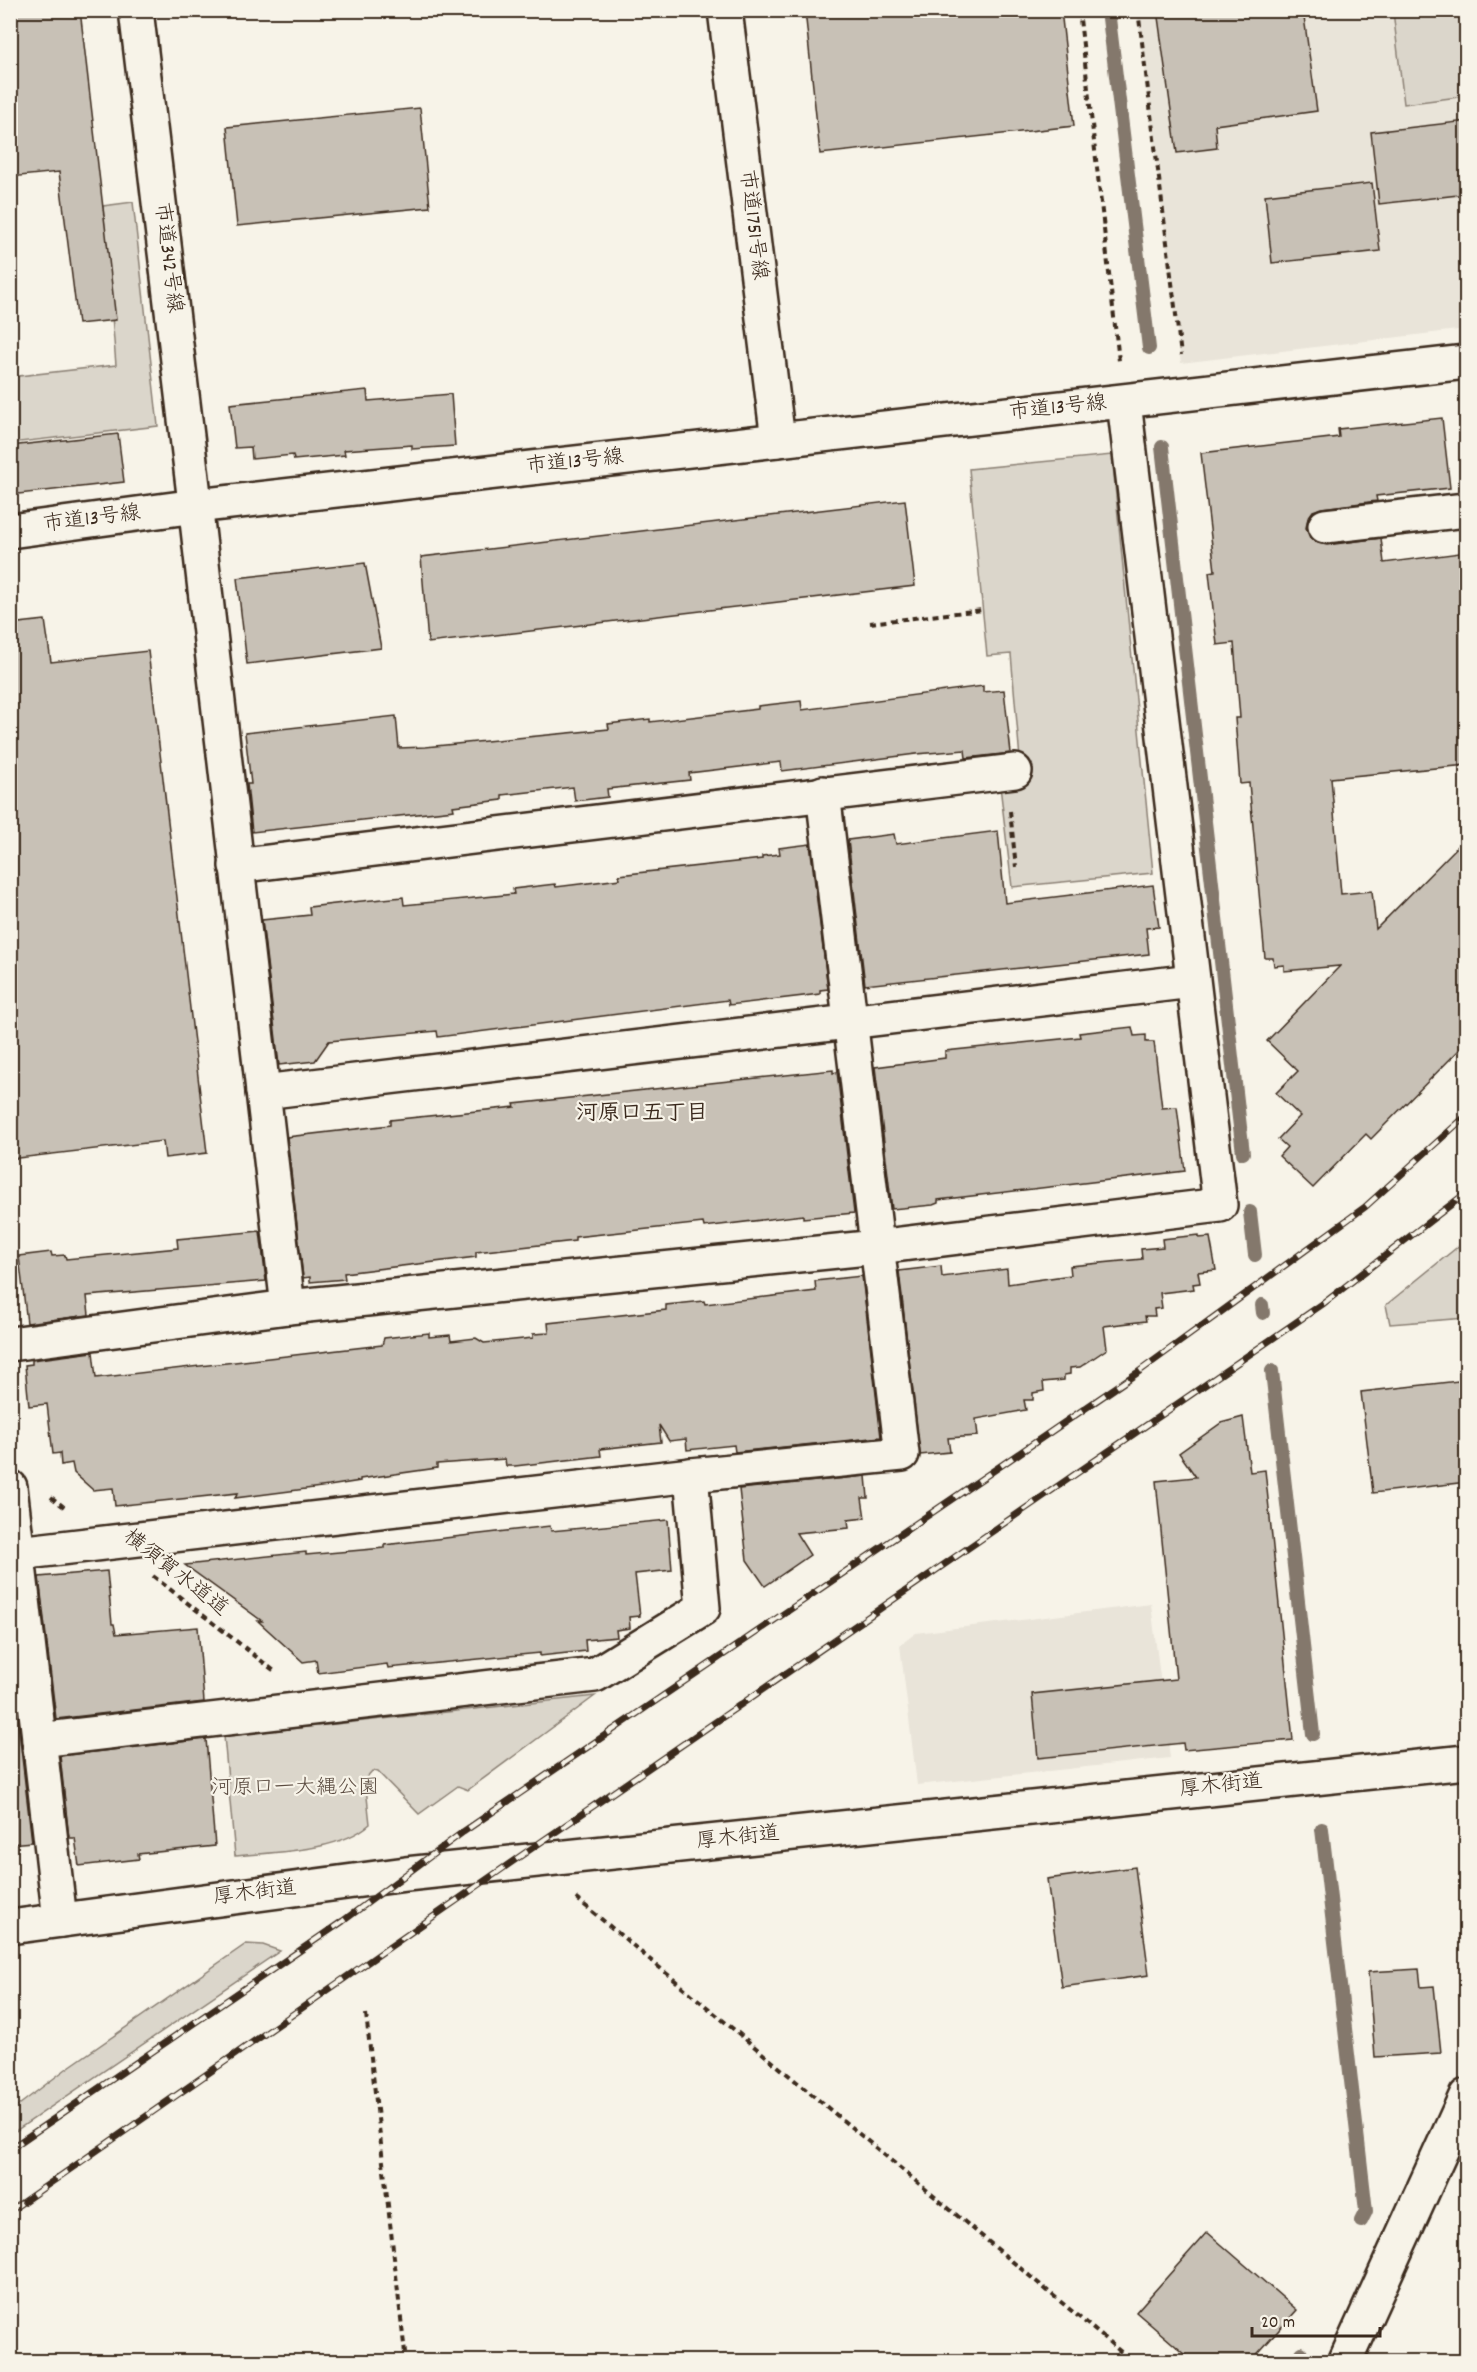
<svg xmlns="http://www.w3.org/2000/svg" width="1477" height="2372" viewBox="0 0 1477 2372" font-family="Dekko,'Klee One',sans-serif">
  <style>
    .built { fill: #e9e4d9 }
    .green { fill: #dbd6cb; stroke: #8b8074; stroke-width: 1.5 }
    .lines { fill: none; stroke-linecap: round; stroke-linejoin: round }
    .stream { stroke: #84786c; stroke-width: 14 }
    .building { fill: #c8c1b6; stroke: #3b2a1e; stroke-width: 1.5 }
    .minor-casing { stroke: #3b2a1e; stroke-width: 38 }
    .major-casing { stroke: #3b2a1e; stroke-width: 38 }
    .path { stroke: #3b2a1e; stroke-width: 4; stroke-dasharray: 6 4.5; stroke-linecap: butt }
    .minor { stroke: #f7f3e8; stroke-width: 33 }
    .major { stroke: #f7f3e8; stroke-width: 33 }
    .rail-casing { stroke: #3b2a1e; stroke-width: 7 }
    .rail { stroke: #f7f3e8; stroke-width: 4.5; stroke-dasharray: 14; stroke-linecap: butt }
    .labels { text-anchor: middle; dominant-baseline: central; stroke-width: 4.5; stroke-linejoin: round; paint-order: stroke }
    .street-label { font-size: 21px; fill: #3b2a1e; stroke: #f7f3e8 }
    .park-label { font-size: 21px; fill: #5b4c41; stroke: #f7f3e8 }
    .neighbourhood-label { font-size: 22px; font-weight: bold; fill: #3b2a1e; stroke: #f7f3e8 }
  </style>
  <rect width="100%" height="100%" fill="#f7f3e8"/>
  <filter id="ink" filterUnits="userSpaceOnUse"><feTurbulence type="fractalNoise" baseFrequency=".0167" numOctaves="2"/><feDisplacementMap in="SourceGraphic" scale="12" xChannelSelector="R" yChannelSelector="G"/><feConvolveMatrix kernelMatrix="1 2 1 2 8 2 1 2 1" color-interpolation-filters="sRGB"/></filter>
  <g filter="url(#ink)">
    <!-- built -->
    <g class="built">
      <path d="M1137,11H1466V329L1181,363Z"/>
      <path d="M1151,1604L1170,1758L917,1785L900,1645L916,1633Z"/>
    </g>
    <!-- green -->
    <g class="green">
      <path d="M1393,11H1466V96L1404,104Z"/>
      <path d="M133,202L158,426L11,443L10,377L116,365L103,206Z"/>
      <path d="M1112,455L1153,873L1012,887L1000,786L1022,782L1011,654L987,656L969,469Z"/>
      <path d="M1466,1240V1318L1390,1324L1386,1305Z"/>
      <path d="M595,1696L468,1790L458,1786L419,1814L378,1772L372,1771L365,1779L370,1824C338,1852 275,1852 235,1856L224,1736Z"/>
      <path d="M246,1944L263,1945L280,1951L11,2134V2111L66,2069Z"/>
    </g>
    <g class="lines">
      <!-- stream -->
      <g class="stream">
        <path d="M1108,10L1149,348"/>
        <path d="M1162,447L1243,1153"/>
        <path d="M1250,1212L1255,1255"/>
        <path d="M1262,1305L1263,1313"/>
        <path d="M1272,1371L1313,1734"/>
        <path d="M1322,1829L1366,2211L1361,2221"/>
        <path d="M1297,2362L1301,2353"/>
      </g>
    </g>
    <!-- building -->
    <g class="building">
      <path d="M10,10H80L116,320L78,324L59,172L10,177Z"/>
      <path d="M805,10H1061L1074,126L820,154Z"/>
      <path d="M1157,10H1303L1317,111L1215,125L1217,148L1177,153Z"/>
      <path d="M420,108L430,207L237,226L227,127Z"/>
      <path d="M1467,121V194L1379,204L1371,132Z"/>
      <path d="M1372,183L1380,251L1272,263L1265,195Z"/>
      <path d="M367,390L368,401L451,394L455,446L412,449V445L344,450L345,455L294,460L293,455L252,459L251,447L235,448L230,404Z"/>
      <path d="M1442,418L1450,488L1376,496L1377,501L1322,508L1313,511L1308,518L1306,528L1310,538L1318,543L1327,545L1381,538L1384,563L1467,552V765L1331,778L1341,894L1372,891L1376,929L1467,837V1042L1371,1139L1366,1134L1313,1188L1279,1156L1287,1147L1278,1139L1300,1116L1276,1093L1298,1071L1267,1041L1340,966L1284,971V965L1274,966L1273,958H1265L1249,783L1240,784L1235,718H1240L1234,643L1217,645L1209,572L1215,571L1201,453L1339,437L1338,429Z"/>
      <path d="M118,434L124,482L10,495V446Z"/>
      <path d="M905,500L915,586L428,643L421,557Z"/>
      <path d="M365,563L381,648L247,664L237,578Z"/>
      <path d="M45,620L51,662L148,651L207,1153L165,1158L163,1141L10,1159V624Z"/>
      <path d="M983,686V692L1004,690L1011,753L966,758L965,750L916,754L782,771L781,762L689,773L690,780L607,789L608,797L575,801L573,787L502,795V800L453,806L454,810L252,832L247,784H251L245,733L396,716L399,748L425,747L609,729L608,724L650,719V722L758,709V706L801,701L802,710Z"/>
      <path d="M998,831L1005,903L1153,885L1159,927L1146,928L1149,954L865,985L848,840L894,834L896,844Z"/>
      <path d="M810,844L828,989L820,990V994L729,1005L728,1000L438,1037L437,1031L329,1041L315,1061L279,1065L262,920L310,915L309,907L352,902L403,897L404,905L514,894L513,889L555,884L556,887L620,879L619,875L762,859V856L780,854L779,848Z"/>
      <path d="M1132,1027L1134,1036L1146,1035V1042H1154L1162,1108L1177,1107L1185,1171L938,1200V1203L933,1205L892,1209L875,1067L945,1058V1051L1080,1037L1079,1033Z"/>
      <path d="M833,1070V1073L837,1072L854,1213L803,1218V1215L704,1227L703,1223L575,1237V1241L476,1252V1257L344,1273L345,1279L310,1282V1277L303,1278L287,1137L390,1125V1120L515,1107L514,1104Z"/>
      <path d="M260,1231L266,1281L87,1296L89,1315L27,1323L19,1256L51,1252L52,1256L65,1255L66,1259L178,1248L177,1239Z"/>
      <path d="M1199,1235V1238L1210,1237L1216,1270L1198,1272L1200,1283L1193,1284L1194,1289L1160,1293L1162,1308L1154,1309L1155,1316H1145L1146,1321L1104,1326L1107,1349L1080,1367L1070,1368V1374L1064,1375V1380L1043,1382L1044,1391L1033,1393V1400H1024L1026,1410L976,1419L978,1436L948,1438L950,1452L920,1455L899,1271L941,1266L942,1277L1007,1269L1008,1284L1071,1275L1070,1266L1142,1259L1141,1249L1163,1247L1162,1239Z"/>
      <path d="M862,1276L881,1437L735,1452L734,1445L687,1450L686,1439L669,1441L659,1425L661,1442L600,1449L601,1456L515,1466H506L505,1459L437,1464V1468L360,1479V1481L329,1486L235,1498L238,1493L115,1506L113,1488L93,1490L74,1473L72,1463L61,1465L60,1453L53,1454L47,1404L29,1406L25,1365L32,1364V1360L93,1352L96,1378L382,1345L384,1338L429,1333V1337L450,1335L451,1341L476,1338L484,1343L533,1338V1334L549,1333L548,1323L666,1310V1305L704,1301L705,1304L816,1291L815,1281Z"/>
      <path d="M1467,1380V1482L1373,1493L1361,1392Z"/>
      <path d="M1243,1417L1250,1472L1265,1470L1293,1740L1184,1750L1183,1743L1038,1758L1032,1694L1176,1679L1156,1481L1196,1477L1179,1453L1221,1423Z"/>
      <path d="M866,1476L868,1498H862L865,1518L848,1520L849,1528L796,1533L810,1555L765,1586L747,1560L739,1489Z"/>
      <path d="M668,1520L672,1570L635,1574L640,1616L629,1617L630,1628L616,1630L617,1637L585,1640L586,1651L540,1656V1653L388,1668L387,1664L318,1673L316,1660L303,1662L258,1621H262L185,1565L306,1552V1555L384,1548V1545L550,1526L551,1531Z"/>
      <path d="M107,1571L112,1624H114L116,1634L198,1627L204,1702L56,1719L39,1577Z"/>
      <path d="M10,1655L32,1842L10,1844Z"/>
      <path d="M206,1739L215,1846L138,1854L139,1859L79,1866L75,1838H69L60,1756Z"/>
      <path d="M1135,1867L1149,1975L1062,1987L1047,1879Z"/>
      <path d="M1419,1969L1421,1987L1434,1986L1441,2053L1375,2057L1368,1972Z"/>
      <path d="M1207,2232L1297,2310L1251,2361H1193L1136,2312Z"/>
    </g>
    <g class="lines">
      <!-- minor casing -->
      <g class="minor-casing">
        <g id="minor">
          <path d="M136,10C189,442 238,875 288,1307"/>
          <path d="M725,10L778,440"/>
          <path d="M1325,526L1466,510"/>
          <path d="M10,531L196,506L1466,362"/>
          <path d="M236,866L1015,771"/>
          <path d="M263,1092L1192,981"/>
          <path d="M10,1344L288,1307L877,1247L1220,1205L1124,402"/>
          <path d="M10,1487L60,1920"/>
          <path d="M18,1553L691,1475L902,1454L823,793"/>
          <path d="M39,1740L595,1675L703,1608L691,1475"/>
        </g>
      </g>
      <!-- major casing -->
      <g class="major-casing">
        <g id="major">
          <path d="M10,1927L406,1874L1466,1762"/>
          <path d="M1345,2362L1466,2096"/>
        </g>
      </g>
      <!-- path -->
      <g class="path">
        <path d="M1079,10L1119,361"/>
        <path d="M1138,10L1181,355"/>
        <path d="M870,623L982,610"/>
        <path d="M1010,811L1016,867"/>
        <path d="M51,1497L64,1507"/>
        <path d="M153,1576L277,1673"/>
        <path d="M576,1898L1133,2362"/>
        <path d="M366,2014L406,2362"/>
      </g>
      <!-- minor -->
      <use href="#minor" class="minor"/>
      <!-- major -->
      <use href="#major" class="major"/>
      <!-- rail casing -->
      <g class="rail-casing">
        <g id="rail">
          <path d="M10,2149L343,1921L463,1832L1137,1373L1365,1207L1466,1116"/>
          <path d="M10,2211L509,1864L1324,1303L1466,1193"/>
        </g>
      </g>
      <!-- rail -->
      <use href="#rail" class="rail"/>
    </g>
  </g>
  <g class="labels">
    <!-- street labels -->
    <g class="street-label">
      <text transform="translate(752 225) rotate(83)">市道1751号線</text>
      <text transform="translate(167 258) rotate(83)">市道342号線</text>
      <text transform="translate(1058 409) rotate(-6)">市道13号線</text>
      <text transform="translate(575 463) rotate(-6)">市道13号線</text>
      <text transform="translate(92 520) rotate(-7)">市道13号線</text>
      <text transform="translate(175 1574) rotate(38)">横須賀水道道</text>
      <text transform="translate(1221 1787) rotate(-6)">厚木街道</text>
      <text transform="translate(738 1839) rotate(-6)">厚木街道</text>
      <text transform="translate(255 1894) rotate(-7)">厚木街道</text>
    </g>
    <!-- park labels -->
    <g class="park-label">
      <text x="295" y="1789">河原口一大縄公園</text>
    </g>
    <!-- neighbourhood labels -->
    <g class="neighbourhood-label">
      <text x="642" y="1114">河原口五丁目</text>
    </g>
  </g>
  <!-- margin -->
  <rect width="1477" height="2372" fill="none" stroke="#f7f3e8" stroke-width="36"/>
  <rect x="18" y="18" width="1441" height="2336" fill="none" stroke="#3b2a1e" stroke-width="2" filter="url(#ink)"/>
  <!-- scale -->
  <path d="M1252 2327v9h128v-9" fill="none" stroke="#3b2a1e" stroke-width="3"/>
  <text x="1261" y="2327" font-size="18" fill="#3b2a1e" stroke="#f7f3e8" stroke-width="4.5" paint-order="stroke">20 m</text>
</svg>
